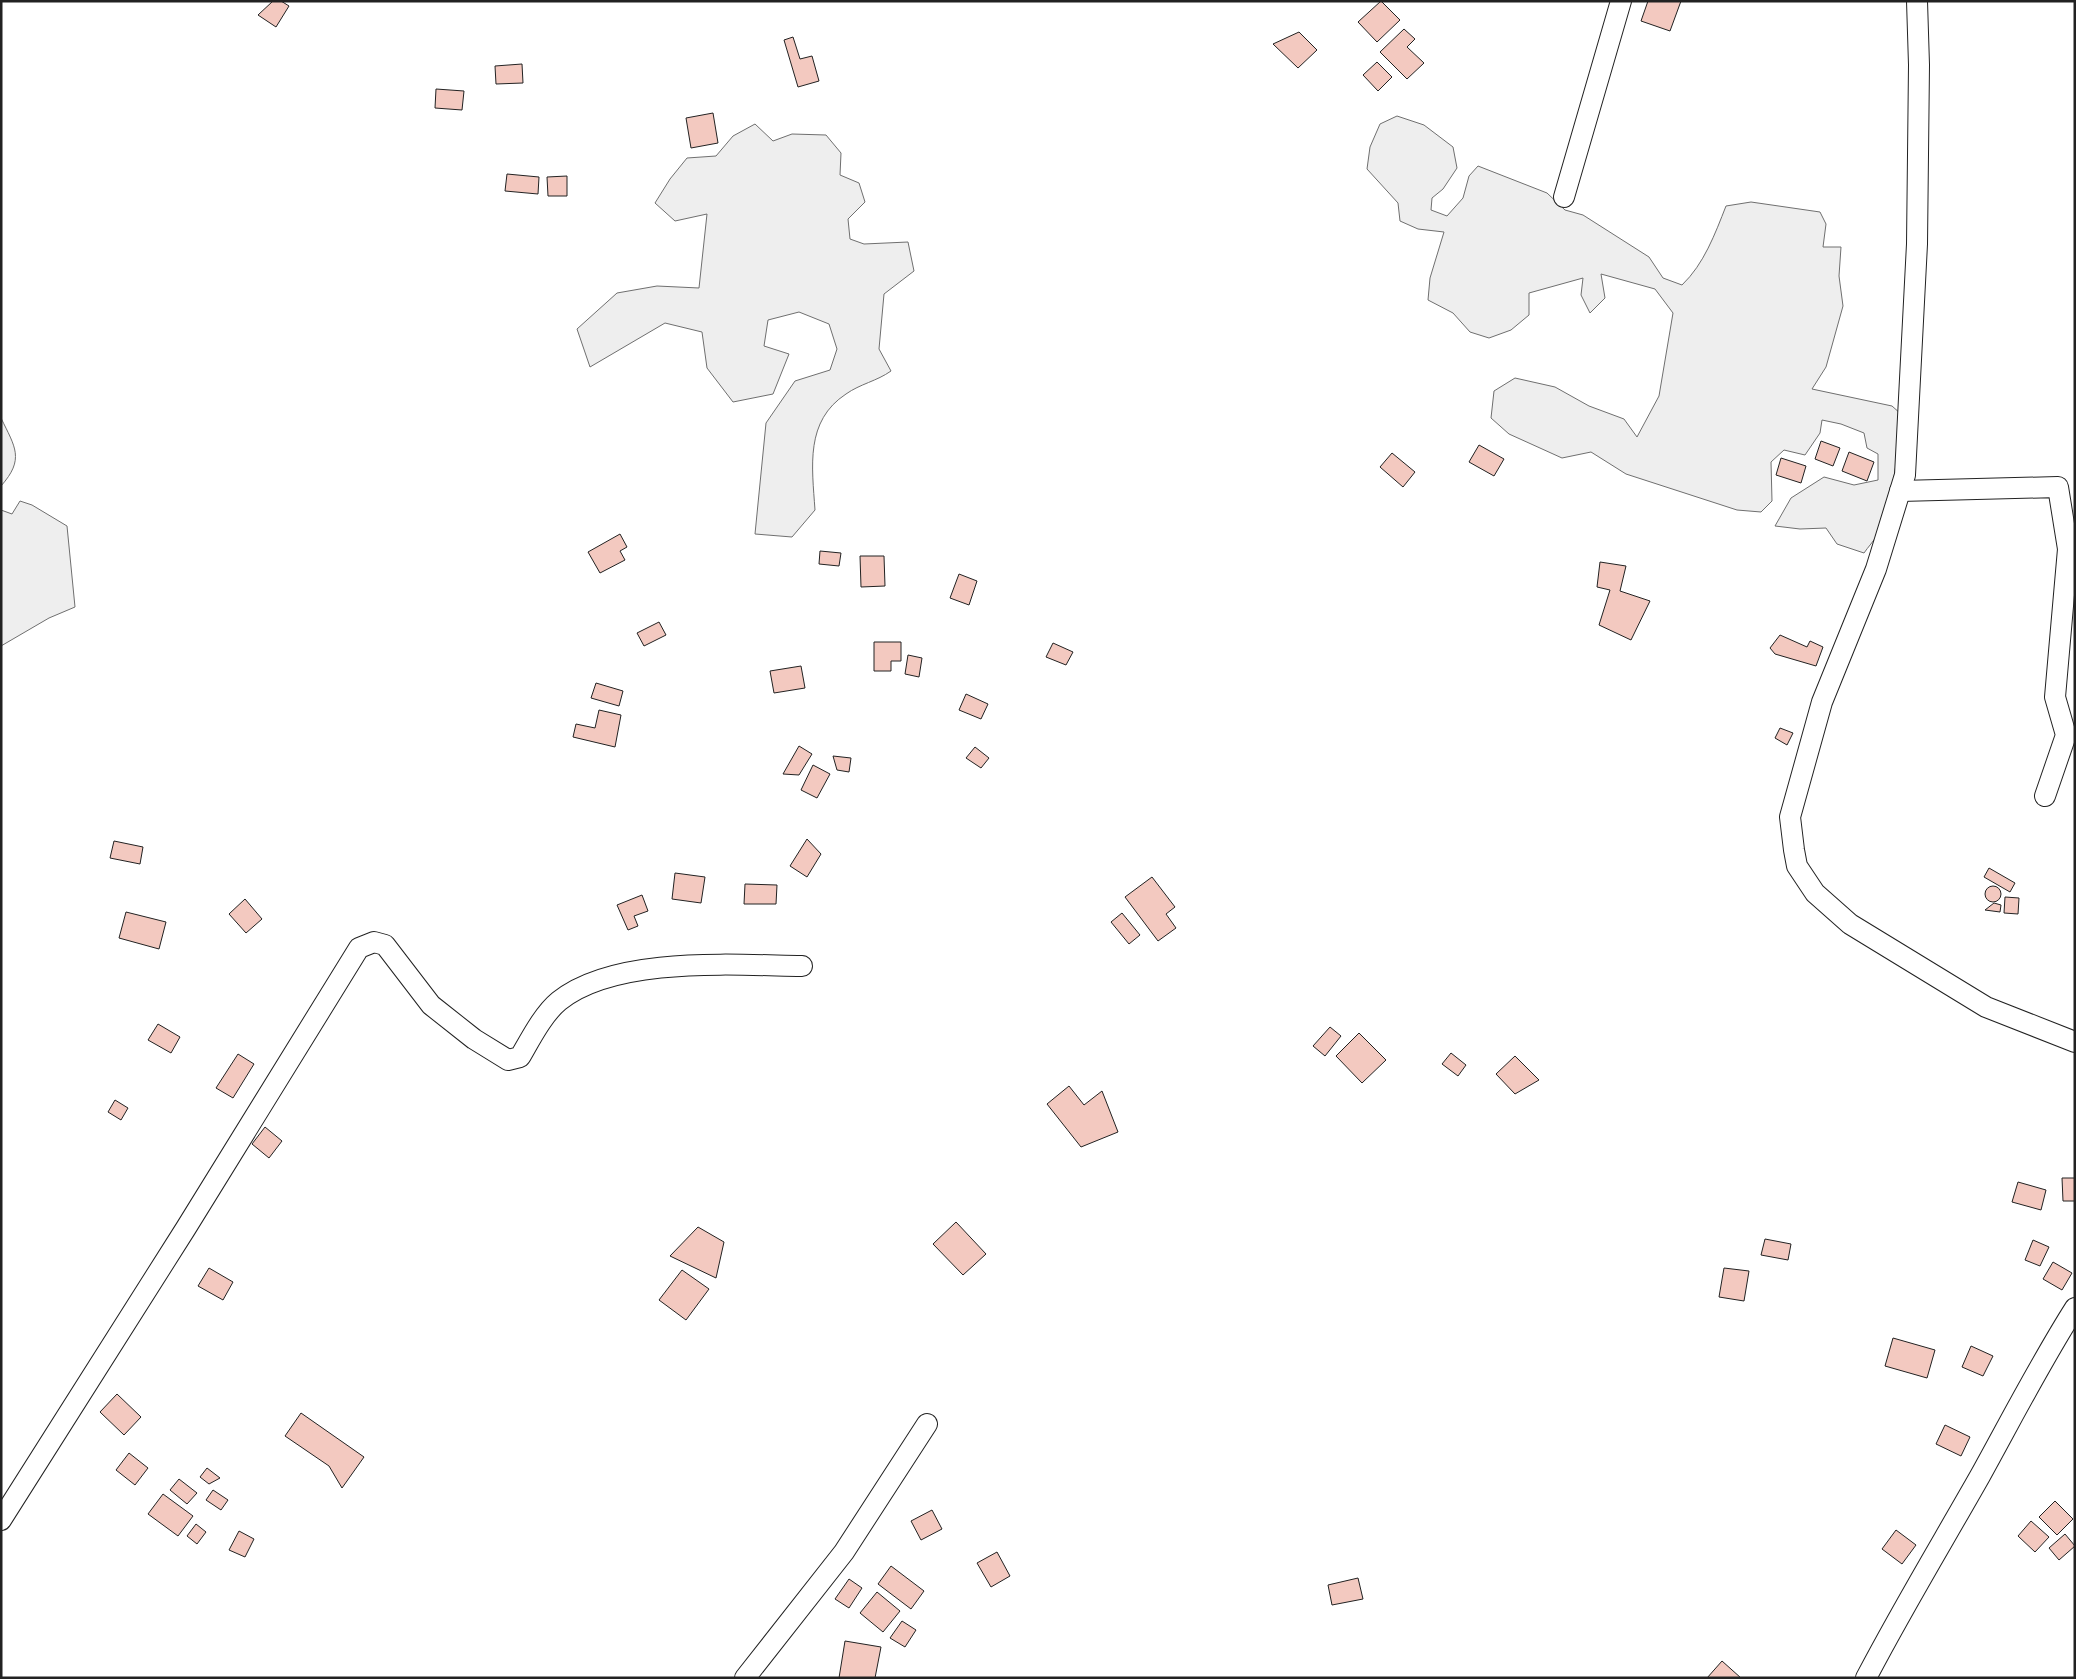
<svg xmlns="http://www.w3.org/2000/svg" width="2076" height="1679" viewBox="0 0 2076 1679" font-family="Rubik,sans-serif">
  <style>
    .green { fill: #eee; stroke: #6f6f6f }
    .building { fill: #f3c9c0; stroke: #222 }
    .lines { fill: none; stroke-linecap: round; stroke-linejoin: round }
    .minor-casing { stroke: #222; stroke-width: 22 }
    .minor { stroke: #fff; stroke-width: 20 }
  </style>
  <rect width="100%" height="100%" fill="#fff"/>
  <!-- green -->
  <g class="green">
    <path d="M1397,116L1424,125L1453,147L1457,168L1443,189L1432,198L1431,210L1447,216L1463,198L1469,176L1478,166L1547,193L1565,210L1583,215L1649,257L1663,278L1682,285C1704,264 1715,234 1726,206L1751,202L1820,212L1826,224L1823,247H1841L1839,276L1843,306L1826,367L1812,389L1892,406L1901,414C1899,447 1893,505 1877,535C1874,541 1868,547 1864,553L1837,544L1826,528L1800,529L1775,526L1791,498L1824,477L1854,485L1878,480V454L1867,448L1864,433L1841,424L1822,420L1820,433L1805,455L1784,450L1771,462L1772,501L1761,512L1737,510L1626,474L1591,452L1562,458L1509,434L1491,418L1494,391L1515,378L1555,387L1589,406L1624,419L1637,437L1659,396L1673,313L1655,289L1601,274L1605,298L1590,313L1581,295L1583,278L1529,293V315L1511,330L1489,338L1470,332L1453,313L1428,300L1430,278L1444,232L1418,229L1400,221L1398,203L1367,169L1370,147L1380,124Z"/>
    <path d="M755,124L773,141L792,134L826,135L841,153L840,175L859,183L865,202L848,219L850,239L864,244L908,242L914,271L884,294L879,349L891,371C877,381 860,384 846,394C805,421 812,466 815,510L792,537L755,534L766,423L795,381L830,370L837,349L829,324L799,312L768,320L764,346L789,354L773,394L733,402L707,368L702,332L665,323L590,367L577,329L617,293L657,286L699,288L707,214L675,221L655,203L670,179L687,158L716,156L733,136Z"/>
    <path d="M1,418C15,447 25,459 1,486Z"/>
    <path d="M20,501L32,505L67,526L75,607L49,618L1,646V510L12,514Z"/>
  </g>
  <!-- building -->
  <g class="building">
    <path d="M273,1H281L289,6L276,27L258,15Z"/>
    <path d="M1381,1L1400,20L1377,42L1358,22Z"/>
    <path d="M1648,1H1681L1670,31L1641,21Z"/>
    <path d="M1404,29L1415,39L1407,47L1424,63L1407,79L1380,52Z"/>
    <path d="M1299,32L1317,50L1298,68L1273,44Z"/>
    <path d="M793,37L800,59L812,56L819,81L798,87L784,40Z"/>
    <path d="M1377,62L1392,77L1378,91L1363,75Z"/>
    <path d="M522,64L523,83L496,84L495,66Z"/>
    <path d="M436,89L464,91L462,110L435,108Z"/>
    <path d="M713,113L718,143L691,148L686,118Z"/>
    <path d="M507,174L539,177L538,194L505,191Z"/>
    <path d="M567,176V196H548L547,177Z"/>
    <path d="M1821,441L1840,448L1833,466L1815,459Z"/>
    <path d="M1479,445L1504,459L1494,476L1469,462Z"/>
    <path d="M1849,452L1874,462L1867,481L1842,471Z"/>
    <path d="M1392,453L1415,472L1403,487L1380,467Z"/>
    <path d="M1781,458L1806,466L1801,483L1776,475Z"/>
    <path d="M620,534L627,547L620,551L625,560L600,573L588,552Z"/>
    <path d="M820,551L841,553L839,566L819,564Z"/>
    <path d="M860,556H884L885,586L861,587Z"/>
    <path d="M1600,562L1626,566L1620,591L1650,601L1631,640L1599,625L1610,590L1597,587Z"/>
    <path d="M959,574L977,581L969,605L950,598Z"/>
    <path d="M659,622L666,635L644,646L637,633Z"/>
    <path d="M1780,635L1807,647L1810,641L1823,647L1816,666L1775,654L1770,648Z"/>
    <path d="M874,642H901V661H891V671H874Z"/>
    <path d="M1053,643L1073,652L1066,665L1046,657Z"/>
    <path d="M908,655L922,658L919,677L905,674Z"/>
    <path d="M801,666L805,688L774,693L770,671Z"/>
    <path d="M596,683L623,691L619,706L591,698Z"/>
    <path d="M966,694L988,704L981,719L959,710Z"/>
    <path d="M599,710L621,715L615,747L573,737L576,724L595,728Z"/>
    <path d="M1780,728L1793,733L1787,745L1775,738Z"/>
    <path d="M799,746L812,754L799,775L783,774Z"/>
    <path d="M975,747L989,758L981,768L966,758Z"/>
    <path d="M833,756L851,758L849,772L837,770Z"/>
    <path d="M813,765L830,774L817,798L801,790Z"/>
    <path d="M807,839L821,854L807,877L790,866Z"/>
    <path d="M114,841L143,847L140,864L110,858Z"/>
    <path d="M1989,868L2015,883L2010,892L1984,877Z"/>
    <path d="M675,873L705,877L701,903L672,899Z"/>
    <path d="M1152,877L1175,907L1166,914L1176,928L1158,941L1125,897Z"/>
    <path d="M745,884L777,885L776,904H744Z"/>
    <circle cx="1993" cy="894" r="8"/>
    <path d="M642,895L648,911L634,916L638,926L628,930L617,905Z"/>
    <path d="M2005,897L2019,898L2018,914L2004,913Z"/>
    <path d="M245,899L262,919L246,933L229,914Z"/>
    <path d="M1994,903L2001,905L2000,912L1985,910Z"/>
    <path d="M126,912L166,922L159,949L119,938Z"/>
    <path d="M1122,913L1140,935L1129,944L1111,922Z"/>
    <path d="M158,1024L180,1037L171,1053L148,1040Z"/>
    <path d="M1330,1027L1341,1036L1325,1056L1313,1046Z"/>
    <path d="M1359,1033L1386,1060L1362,1083L1336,1056Z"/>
    <path d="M1451,1053L1466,1065L1458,1076L1442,1064Z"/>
    <path d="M238,1054L254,1064L233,1098L216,1088Z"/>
    <path d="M1515,1056L1539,1080L1515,1094L1496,1074Z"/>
    <path d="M1069,1086L1084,1105L1102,1091L1118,1132L1081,1147L1047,1104Z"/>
    <path d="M115,1100L128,1108L121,1120L108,1112Z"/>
    <path d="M265,1127L282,1141L269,1158L252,1144Z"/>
    <path d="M2062,1178H2075V1201H2063Z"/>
    <path d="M2018,1182L2046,1190L2041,1210L2012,1202Z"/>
    <path d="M956,1222L986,1254L963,1275L933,1244Z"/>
    <path d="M698,1227L724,1242L716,1278L670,1256Z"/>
    <path d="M1765,1239L1791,1244L1788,1260L1761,1255Z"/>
    <path d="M2033,1240L2049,1247L2040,1266L2025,1260Z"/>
    <path d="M2053,1262L2072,1273L2062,1290L2043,1279Z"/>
    <path d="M209,1268L233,1282L223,1300L198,1286Z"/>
    <path d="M1724,1268L1749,1271L1744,1301L1719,1297Z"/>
    <path d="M682,1270L709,1289L686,1320L659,1300Z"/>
    <path d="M1893,1338L1935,1350L1927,1378L1885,1366Z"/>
    <path d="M1971,1346L1993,1356L1983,1376L1962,1367Z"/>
    <path d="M117,1394L141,1417L124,1435L100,1412Z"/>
    <path d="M301,1413L364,1457L342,1488L329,1466L285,1436Z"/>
    <path d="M1945,1425L1970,1437L1961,1456L1936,1444Z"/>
    <path d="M129,1453L148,1468L135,1485L116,1470Z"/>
    <path d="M207,1468L220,1478L209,1484L200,1477Z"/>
    <path d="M179,1479L197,1493L187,1504L170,1490Z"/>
    <path d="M213,1490L228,1500L221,1510L206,1500Z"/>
    <path d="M163,1494L193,1516L178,1536L148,1514Z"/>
    <path d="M2055,1501L2073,1519L2057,1535L2039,1517Z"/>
    <path d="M932,1510L942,1529L921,1540L911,1521Z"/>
    <path d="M2031,1521L2049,1537L2035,1552L2018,1536Z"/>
    <path d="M196,1524L206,1532L197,1544L187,1536Z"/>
    <path d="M1896,1530L1916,1545L1902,1564L1882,1549Z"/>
    <path d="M239,1531L254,1539L245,1557L229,1550Z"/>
    <path d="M2065,1534L2075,1546L2059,1560L2049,1548Z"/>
    <path d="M997,1552L1010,1576L991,1587L977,1563Z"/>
    <path d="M891,1566L924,1591L911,1609L878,1584Z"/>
    <path d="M1358,1578L1363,1599L1332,1605L1328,1585Z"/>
    <path d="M849,1579L862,1588L849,1608L835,1599Z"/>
    <path d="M877,1592L900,1611L883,1632L860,1613Z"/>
    <path d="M902,1621L916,1630L905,1647L890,1638Z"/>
    <path d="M845,1641L881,1647L875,1678H839Z"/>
    <path d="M1722,1661L1741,1678H1707Z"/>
  </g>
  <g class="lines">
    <!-- minor casing -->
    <g class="minor-casing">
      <g id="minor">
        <path d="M1917,1L1919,65L1917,244L1905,475L1876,569L1822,702L1790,817L1794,850L1797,866L1815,893L1850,924L1986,1007L2075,1042"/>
        <path d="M1564,197L1621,1"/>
        <path d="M1900,491L2058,487L2068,549L2055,697L2066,735L2045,796"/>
        <path d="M1,1520L186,1228L359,948L374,942L385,945L431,1005L474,1039L508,1060L520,1057C530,1040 543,1014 559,1001C615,956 733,965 802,966"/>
        <path d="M745,1678L844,1552L927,1424"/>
        <path d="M1866,1678C1902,1609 1942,1543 1980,1476C2011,1420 2040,1363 2075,1308"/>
      </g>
    </g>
    <!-- minor -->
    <use href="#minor" class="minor"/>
  </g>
  <!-- border -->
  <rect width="2076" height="1679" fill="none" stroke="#222222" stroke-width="5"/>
</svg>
